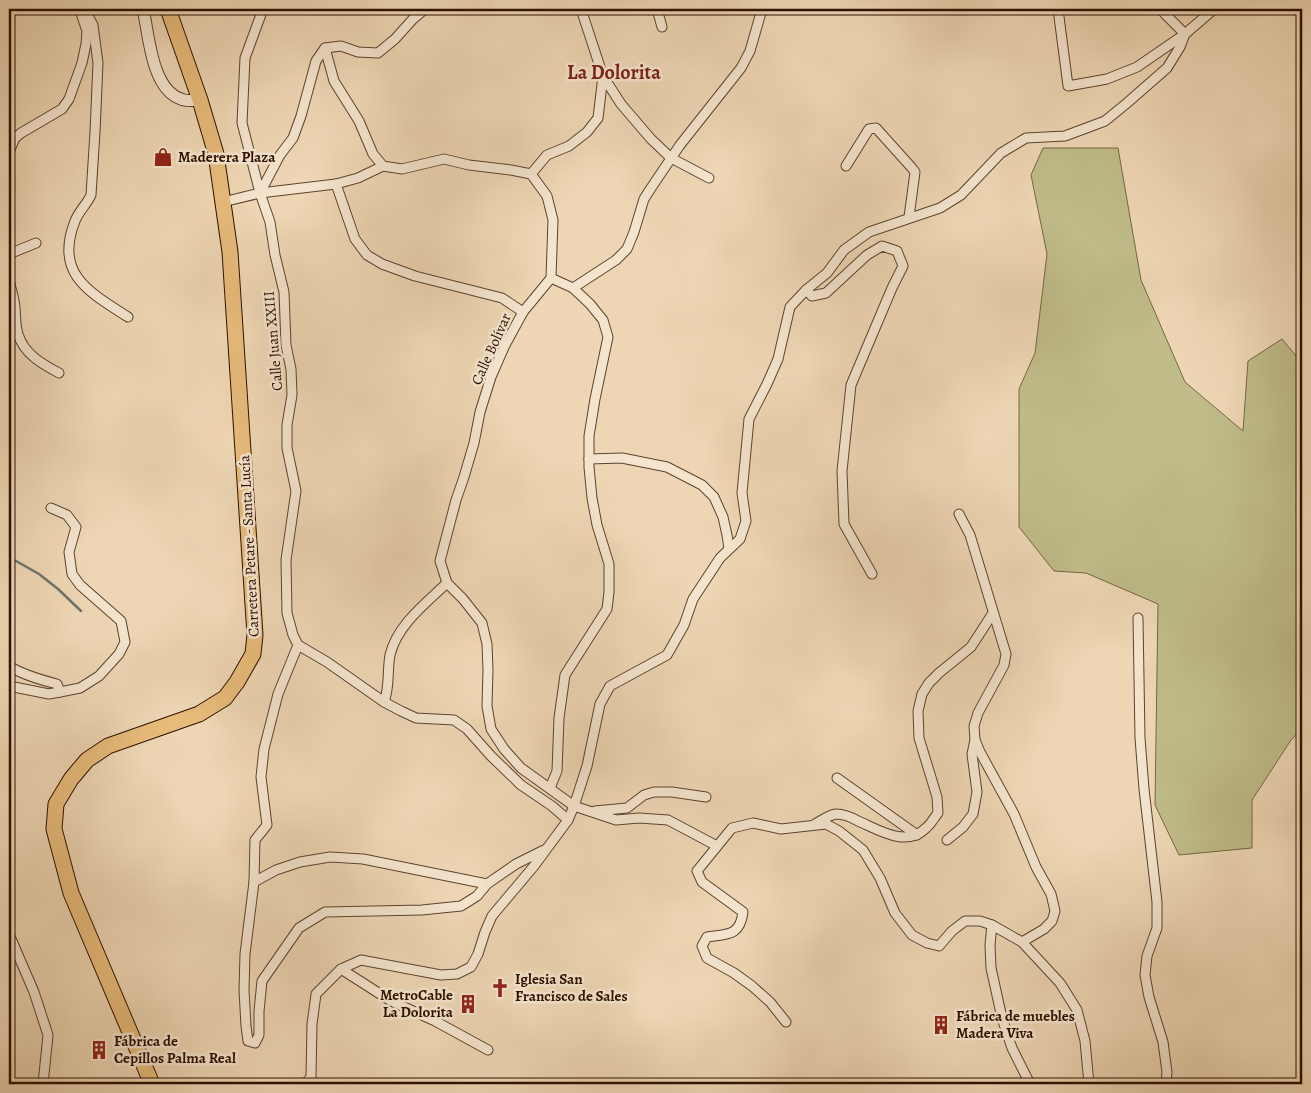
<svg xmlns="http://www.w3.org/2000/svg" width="1311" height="1093" viewBox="0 0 1311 1093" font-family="Alegreya,serif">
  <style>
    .green { fill: #bfbc89; stroke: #766644 }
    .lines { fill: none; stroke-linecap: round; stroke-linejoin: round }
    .stream { stroke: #6e756b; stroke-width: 2.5 }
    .minor-casing { stroke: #5d422d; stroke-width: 11 }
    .tertiary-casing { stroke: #5d422d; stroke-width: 13 }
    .primary-casing { stroke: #2d1000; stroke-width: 17 }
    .minor { stroke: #f4e4ce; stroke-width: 9 }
    .tertiary { stroke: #f4e4ce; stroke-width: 11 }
    .primary { stroke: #e7bb7a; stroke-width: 15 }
    .labels { text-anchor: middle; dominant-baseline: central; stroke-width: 5; stroke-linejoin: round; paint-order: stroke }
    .poi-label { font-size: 15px; font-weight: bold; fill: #2d1000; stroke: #f4e4ce; text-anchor: start }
    .street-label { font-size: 15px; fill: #2d1000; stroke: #f4e4ce }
    .district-label { font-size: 20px; font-weight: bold; fill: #7a1f14; stroke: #f4e4ce }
  </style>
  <rect width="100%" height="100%" fill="#eed6b4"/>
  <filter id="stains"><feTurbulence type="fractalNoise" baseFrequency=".004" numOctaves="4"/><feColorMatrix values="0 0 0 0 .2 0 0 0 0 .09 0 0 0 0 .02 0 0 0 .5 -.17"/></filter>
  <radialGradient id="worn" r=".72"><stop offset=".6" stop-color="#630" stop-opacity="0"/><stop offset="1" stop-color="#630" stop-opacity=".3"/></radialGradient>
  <!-- green -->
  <path class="green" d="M1043,148H1118L1141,280L1185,382L1243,431L1248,361L1282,339L1302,363V729L1291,740L1252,800V848L1179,855L1155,805L1158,604L1086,573L1054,571L1019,527V389L1035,353L1047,254L1031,175Z"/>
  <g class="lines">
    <!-- stream -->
    <path class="stream" d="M9,557L39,574L58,589L81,611"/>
    <!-- minor casing -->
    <g class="minor-casing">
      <g id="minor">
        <path d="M84,9L93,25L98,63L95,132L91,195C87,204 79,211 75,221C54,274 89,292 128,317"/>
        <path d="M425,9L413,19L395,39L378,53L358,52L341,46L325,48L316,61L301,116L293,138L280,155L260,193L270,222L275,255L284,292L286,345L291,369L292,395L287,425V448L296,491L286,560L287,613L293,635L298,645L327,662L384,702L401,711L416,718L454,720L467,729L491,756L521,785L552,806L568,820"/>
        <path d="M581,9L603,76L621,104L651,139L671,158L709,178"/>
        <path d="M657,9L662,27"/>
        <path d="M1058,9L1068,86L1107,79L1137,67L1185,34L1164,13L1161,9"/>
        <path d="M325,48L334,81L359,121L373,154L383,166L402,169L444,159L469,165L511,170L531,174L547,196L553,220L551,278L523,312L505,345L491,377L480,412L474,443L464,477L456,500L440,561L447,583L463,599L482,623L487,644L488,670L487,706L491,729L504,749L521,768L574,806L616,820L639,818L668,820L717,846"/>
        <path d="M9,152L15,138L21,133L62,109L69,99L82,63L86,44L87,31L81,13"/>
        <path d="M846,166L869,129L876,128L912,168L915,172L909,217"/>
        <path d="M531,174L547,155L569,146L587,132L598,118L603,76"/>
        <path d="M336,184L355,239L367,255L382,264L415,276L502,298L523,312"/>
        <path d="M260,193L336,184L358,178L383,166"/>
        <path d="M223,202L260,193L242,123L245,58L263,9"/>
        <path d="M9,254L36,243"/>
        <path d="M9,280C11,289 14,298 15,307C16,316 15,325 18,334C24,354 42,364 59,373"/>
        <path d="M573,288L616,260L627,249L634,232L644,199L651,188L680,145L741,68L750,51L762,9"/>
        <path d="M806,290L812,296L826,293L867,255L882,246L897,251L903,266L892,288L851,385L842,471L844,524L872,574"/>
        <path d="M589,459L622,458L667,467L702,485L714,497L723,517L727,535L729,549"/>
        <path d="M51,508L67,515L76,527L69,552L72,574L80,585L121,621L125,642L119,654L99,676L80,688L60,692"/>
        <path d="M959,514L970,535L1006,654L1004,665L978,713L974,726L975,740L980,752L1014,814L1036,867L1051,894L1055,911L1052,921L1044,929L1022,942"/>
        <path d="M1138,618L1140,738L1144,789L1157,902V928L1147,956L1145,975L1149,997L1163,1042L1167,1072L1166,1084"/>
        <path d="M298,645L278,694L264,749L261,777L267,825L255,840L254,882L245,954L244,990L246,1026L248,1041L255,1043L259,1035V1011L262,981L299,928L325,912L422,910L461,906L477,896L487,884L516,864L544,850"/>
        <path d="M9,666C23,675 41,680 57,684L60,692L49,694L9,686"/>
        <path d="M384,702C390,687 387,671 390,655C397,625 426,603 447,583"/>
        <path d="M837,778L917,835"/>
        <path d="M550,788L557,771L559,718L565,675L607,609L609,592V564L597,525L592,498L589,467V436L595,399L608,337L603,320L590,304L573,288L551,278"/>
        <path d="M595,811L627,808L644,795L654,792H672L706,797"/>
        <path d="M815,824C822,820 829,815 836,814C844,814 851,817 858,821C879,830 906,848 926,828C931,824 934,818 938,813L937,797L919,738L918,711L922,694L929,683L939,673L971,647L993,613"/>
        <path d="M947,840L963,827L973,814L977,792L972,754L975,740"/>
        <path d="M254,882L276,870L300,862L330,857L363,859L487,884"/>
        <path d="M992,925L990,945L991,968L1002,1018L1012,1048L1030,1084"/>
        <path d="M9,934L34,992L48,1035L43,1084"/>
        <path d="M341,969L391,1001L435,1021L488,1050"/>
        <path d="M786,1022L770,1002L752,986L734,973L707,958L702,946L707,937C728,934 740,936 743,912L702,882L697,871L732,828L753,823L781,829L826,824L839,831L863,850L880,878L895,913L912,935L927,943L939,946L952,931L965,921H980L992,925L1022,942L1060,983L1077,1010L1085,1041L1089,1084"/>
        <path d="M305,1084L311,1077L312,1024L316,994L341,969L361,960L441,975L457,974L471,967L478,954L485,932L492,916L534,866L568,820L574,806L587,766L600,704L610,686L667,655L684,625L693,599L720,558L740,539L746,521L742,493L749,419L767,384L778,359L790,307L806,290L827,273L844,250L869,232L940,208L961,195L1001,153L1026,138L1065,136L1105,121L1127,103L1167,68L1180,47L1185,34L1214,9"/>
      </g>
    </g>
    <!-- tertiary casing -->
    <g class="tertiary-casing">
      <path id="tertiary" d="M143,9C149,34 151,89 181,99C187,102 194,100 200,100"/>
    </g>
    <!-- primary casing -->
    <g class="primary-casing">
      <path id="primary" d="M152,1084L71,893L54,829L56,804L71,779L87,760L108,746L199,714L225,698L237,682L253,654L255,635L230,252L216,154L200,100L168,9"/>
    </g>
    <!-- minor -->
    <use href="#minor" class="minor"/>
    <!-- tertiary -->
    <use href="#tertiary" class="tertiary"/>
    <!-- primary -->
    <use href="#primary" class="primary"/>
  </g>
  <!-- icons -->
  <defs>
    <g id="shop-bare" transform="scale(1.5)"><path d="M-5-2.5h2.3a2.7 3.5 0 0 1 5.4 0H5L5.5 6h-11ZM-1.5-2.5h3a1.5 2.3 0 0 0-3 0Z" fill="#8f2418" stroke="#f4e4ce" stroke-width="2.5" paint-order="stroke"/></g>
    <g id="church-bare" transform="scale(1.5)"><path d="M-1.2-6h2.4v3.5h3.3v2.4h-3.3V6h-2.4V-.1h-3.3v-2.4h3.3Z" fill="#8f2418" stroke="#f4e4ce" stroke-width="2.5" paint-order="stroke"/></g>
    <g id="building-bare" transform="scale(1.5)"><path d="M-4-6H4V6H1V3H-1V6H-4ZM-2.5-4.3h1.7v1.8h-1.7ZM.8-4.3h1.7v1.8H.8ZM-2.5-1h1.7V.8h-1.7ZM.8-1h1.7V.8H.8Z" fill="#8f2418" stroke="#f4e4ce" stroke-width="2.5" paint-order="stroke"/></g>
  </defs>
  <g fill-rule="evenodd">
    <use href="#shop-bare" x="163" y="157"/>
    <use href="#church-bare" x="500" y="988"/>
    <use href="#building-bare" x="468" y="1004"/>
    <use href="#building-bare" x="941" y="1025"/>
    <use href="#building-bare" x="99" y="1050"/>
  </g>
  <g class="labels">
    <!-- poi labels -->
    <g class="poi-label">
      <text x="178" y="157">Maderera Plaza</text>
      <text x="515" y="979">Iglesia San<tspan x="515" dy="17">Francisco de Sales</tspan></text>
      <text x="453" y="995" text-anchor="end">MetroCable<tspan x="453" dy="17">La Dolorita</tspan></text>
      <text x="956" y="1016">Fábrica de muebles<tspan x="956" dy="17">Madera Viva</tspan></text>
      <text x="114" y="1041">Fábrica de<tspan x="114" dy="17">Cepillos Palma Real</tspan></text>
    </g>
    <!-- street labels -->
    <g class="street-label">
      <text transform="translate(273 341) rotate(-95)">Calle Juan XXIII</text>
      <text transform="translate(491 349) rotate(-66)">Calle Bolívar</text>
      <text transform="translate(249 546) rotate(-93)">Carretera Petare - Santa Lucía</text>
    </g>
    <!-- district labels -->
    <g class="district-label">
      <text x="614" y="72">La Dolorita</text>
    </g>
  </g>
  <!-- margin -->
  <rect width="1311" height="1093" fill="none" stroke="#eed6b4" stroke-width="30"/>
  <rect x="10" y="10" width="1291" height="1073" fill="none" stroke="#2d1000" stroke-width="2.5"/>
  <rect x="15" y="15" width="1281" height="1063" fill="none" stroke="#2d1000"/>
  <rect width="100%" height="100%" filter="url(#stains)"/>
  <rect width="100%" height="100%" fill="url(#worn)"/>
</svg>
